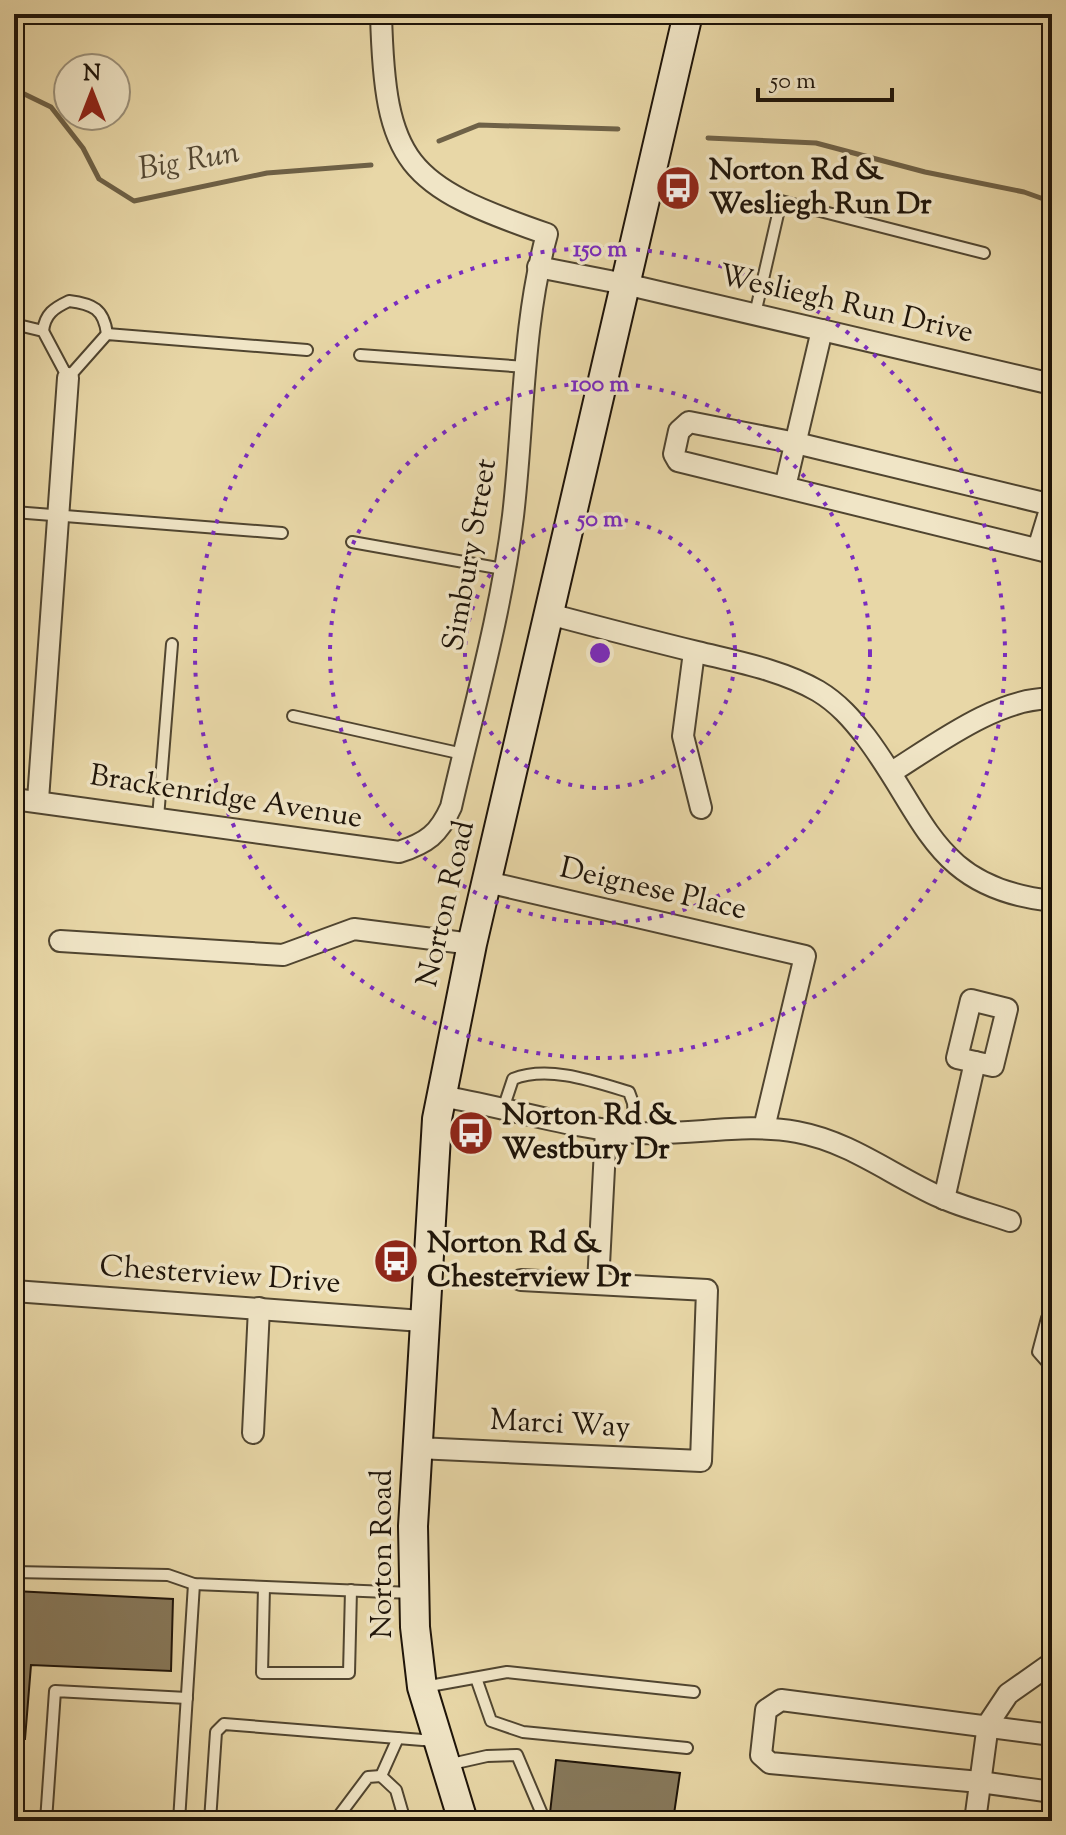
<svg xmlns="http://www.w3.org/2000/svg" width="1066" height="1835" viewBox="0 0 1066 1835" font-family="'Sorts Mill Goudy',serif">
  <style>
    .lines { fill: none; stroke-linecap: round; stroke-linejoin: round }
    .stream { stroke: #6e6147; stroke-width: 5 }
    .building { fill: #87795b; stroke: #1e1409; stroke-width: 2 }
    .service-casing { stroke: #504530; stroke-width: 14 }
    .minor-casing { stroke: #504530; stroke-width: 24 }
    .secondary-casing { stroke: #1e1409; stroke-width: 32 }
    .service { stroke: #f0e5c6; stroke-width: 10 }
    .minor { stroke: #f0e5c6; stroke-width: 20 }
    .secondary { stroke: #f0e5c6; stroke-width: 28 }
    .ring { fill: none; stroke: #7b2cbf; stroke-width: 4; stroke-dasharray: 4 8 }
    .labels { text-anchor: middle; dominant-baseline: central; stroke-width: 7; stroke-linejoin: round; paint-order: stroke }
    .poi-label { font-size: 30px; font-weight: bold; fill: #1e1409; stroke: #f0e5c6; text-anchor: start }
    .street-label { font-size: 30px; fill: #1e1409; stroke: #f0e5c6 }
    .water-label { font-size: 32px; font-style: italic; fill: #534833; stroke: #f0e5c6 }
    .centre { fill: #7b2cbf; stroke: #f0e5c6; stroke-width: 4 }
    .ring-label { font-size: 24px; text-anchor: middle; font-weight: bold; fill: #7b2cbf; stroke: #f0e5c6; stroke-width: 7; stroke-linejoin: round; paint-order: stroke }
  </style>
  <rect width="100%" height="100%" fill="#e8d7a7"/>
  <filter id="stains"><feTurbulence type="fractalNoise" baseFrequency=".0025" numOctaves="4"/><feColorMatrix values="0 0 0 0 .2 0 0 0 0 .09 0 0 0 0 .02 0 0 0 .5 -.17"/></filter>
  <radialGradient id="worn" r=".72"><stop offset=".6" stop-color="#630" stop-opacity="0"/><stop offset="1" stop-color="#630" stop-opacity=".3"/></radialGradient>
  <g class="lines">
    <!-- stream -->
    <g class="stream">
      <path d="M14,89L51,107L83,148L99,179L134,201L267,173L371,165"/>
      <path d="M708,138L816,143L925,172L1024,192L1052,202"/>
      <path d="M439,141L479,125L618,129"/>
    </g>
  </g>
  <!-- building -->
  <g class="building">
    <path d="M14,1591L173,1599L171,1671L31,1665L25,1739H14Z"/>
    <path d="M556,1760L680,1773L673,1821L550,1813Z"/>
  </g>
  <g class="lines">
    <!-- service casing -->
    <g class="service-casing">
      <g id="service">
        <path d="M755,314L781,201L984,253"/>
        <path d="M14,324L43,331L68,378L107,334L307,350"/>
        <path d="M43,331C45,314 54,308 69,301C93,304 104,309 107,334"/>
        <path d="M360,355L526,367"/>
        <path d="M14,512L282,533"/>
        <path d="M352,542L503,569"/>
        <path d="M293,716L463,754"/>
        <path d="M158,818L172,644"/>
        <path d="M503,1109L513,1079C548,1065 593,1081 629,1092L633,1103L635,1133"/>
        <path d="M1052,1315L1047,1318L1038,1352L1052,1368"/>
        <path d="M14,1572L168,1575L194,1584L412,1593"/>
        <path d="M264,1587L262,1673H349L351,1590"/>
        <path d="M476,1678L491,1721L523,1732L687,1748"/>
        <path d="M424,1687L507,1672L694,1692"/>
        <path d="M398,1738L381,1776L396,1790L405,1821"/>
        <path d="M447,1765L487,1756L517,1755L545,1821"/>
        <path d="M46,1821L55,1691L187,1698"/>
        <path d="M179,1821L194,1584"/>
        <path d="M210,1821L216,1732L224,1724L435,1741"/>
        <path d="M335,1821L368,1777L381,1776"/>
      </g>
    </g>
    <!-- minor casing -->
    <g class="minor-casing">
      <g id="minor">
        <path d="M538,267L625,284L1052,384"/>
        <path d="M785,487L822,330"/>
        <path d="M1052,505L796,443L689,422L679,431L674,454L678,461L1052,553"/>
        <path d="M1038,549L1052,503"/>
        <path d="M549,614C598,627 648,640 697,652C738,662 782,670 818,691C838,703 852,719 866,737C927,818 933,888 1052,901"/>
        <path d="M694,652L683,736L701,808"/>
        <path d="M892,772C935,745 1000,696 1052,699"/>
        <path d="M14,799L399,852C427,843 439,834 451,807C473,711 501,614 513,516C524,422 522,325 547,234C406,185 385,165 381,14"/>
        <path d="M38,800L68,378"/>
        <path d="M487,882L805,956L764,1128"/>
        <path d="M60,941L283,955L354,929L472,944"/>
        <path d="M971,1000L1007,1009L993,1066L957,1058Z"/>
        <path d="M440,1096C507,1107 571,1129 638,1133C691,1136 744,1122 797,1132C851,1142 891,1175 940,1197C962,1207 987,1213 1010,1221"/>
        <path d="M944,1199L975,1062"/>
        <path d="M598,1284L606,1130"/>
        <path d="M14,1291L422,1321"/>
        <path d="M253,1433L259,1308"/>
        <path d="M417,1448L701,1461L707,1290L521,1280"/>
        <path d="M1052,1735L781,1700L766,1710L761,1755L770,1763L980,1782L1052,1792"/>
        <path d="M975,1821L988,1724L1008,1694L1052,1663"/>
      </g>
    </g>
    <!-- secondary casing -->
    <g class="secondary-casing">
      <path id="secondary" d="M463,1821L422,1687L415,1627L413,1526L437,1119L472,944L688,14"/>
    </g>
    <!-- service -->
    <use href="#service" class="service"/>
    <!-- minor -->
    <use href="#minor" class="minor"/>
    <!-- secondary -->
    <use href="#secondary" class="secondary"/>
  </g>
  <!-- distance rings -->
  <g class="ring">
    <circle cx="600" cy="653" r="135"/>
    <circle cx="600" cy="653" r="270"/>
    <circle cx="600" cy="653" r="405"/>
  </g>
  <!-- icons -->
  <defs>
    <g id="bus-disc" transform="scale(2.3)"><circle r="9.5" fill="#8f2418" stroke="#f0e5c6"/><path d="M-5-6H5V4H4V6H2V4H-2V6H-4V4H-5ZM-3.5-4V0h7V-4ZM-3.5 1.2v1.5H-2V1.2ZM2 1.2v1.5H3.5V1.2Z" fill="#fff"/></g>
  </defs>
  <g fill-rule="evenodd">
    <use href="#bus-disc" x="678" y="188"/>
    <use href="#bus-disc" x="471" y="1133"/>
    <use href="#bus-disc" x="396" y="1261"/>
  </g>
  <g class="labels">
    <!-- poi labels -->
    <g class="poi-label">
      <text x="709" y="171">Norton Rd &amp;<tspan x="709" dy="34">Wesliegh Run Dr</tspan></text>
      <text x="502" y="1116">Norton Rd &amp;<tspan x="502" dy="34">Westbury Dr</tspan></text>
      <text x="427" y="1244">Norton Rd &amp;<tspan x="427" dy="34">Chesterview Dr</tspan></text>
    </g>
    <!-- street labels -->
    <g class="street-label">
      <text transform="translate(846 305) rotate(13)">Wesliegh Run Drive</text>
      <text transform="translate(471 555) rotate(-80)">Simbury Street</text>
      <text transform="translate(226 798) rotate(9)">Brackenridge Avenue</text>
      <text transform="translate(653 890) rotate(13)">Deignese Place</text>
      <text transform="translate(447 904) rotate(-77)">Norton Road</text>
      <text transform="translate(220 1276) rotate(4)">Chesterview Drive</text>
      <text transform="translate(560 1425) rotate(3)">Marci Way</text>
      <text transform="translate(383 1554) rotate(-90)">Norton Road</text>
    </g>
    <!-- water labels -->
    <g class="water-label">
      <text transform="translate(189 162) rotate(-10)">Big Run</text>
    </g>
  </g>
  <circle cx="600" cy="653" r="12" class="centre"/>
  <g class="ring-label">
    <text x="600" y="256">150 m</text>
    <text x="600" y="391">100 m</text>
    <text x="600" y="526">50 m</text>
  </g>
  <!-- margin -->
  <rect width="1066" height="1835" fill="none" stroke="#e8d7a7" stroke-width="48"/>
  <rect x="16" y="16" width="1034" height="1803" fill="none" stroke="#1e1409" stroke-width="4"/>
  <rect x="24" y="24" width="1018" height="1787" fill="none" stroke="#1e1409" stroke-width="2"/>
  <!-- north arrow -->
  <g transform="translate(92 92)"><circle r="38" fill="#f0e5c6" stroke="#9c917a" stroke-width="2"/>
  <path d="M0-6L14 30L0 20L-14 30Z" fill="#8f2418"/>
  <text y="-12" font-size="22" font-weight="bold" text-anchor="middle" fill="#1e1409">N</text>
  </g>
  <!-- scale -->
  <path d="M758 88v12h134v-12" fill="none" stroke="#1e1409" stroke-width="4"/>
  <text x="770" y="88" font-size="24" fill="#1e1409" stroke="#f0e5c6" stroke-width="6" paint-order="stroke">50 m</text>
  <rect width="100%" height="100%" filter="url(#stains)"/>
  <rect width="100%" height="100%" fill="url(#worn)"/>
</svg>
